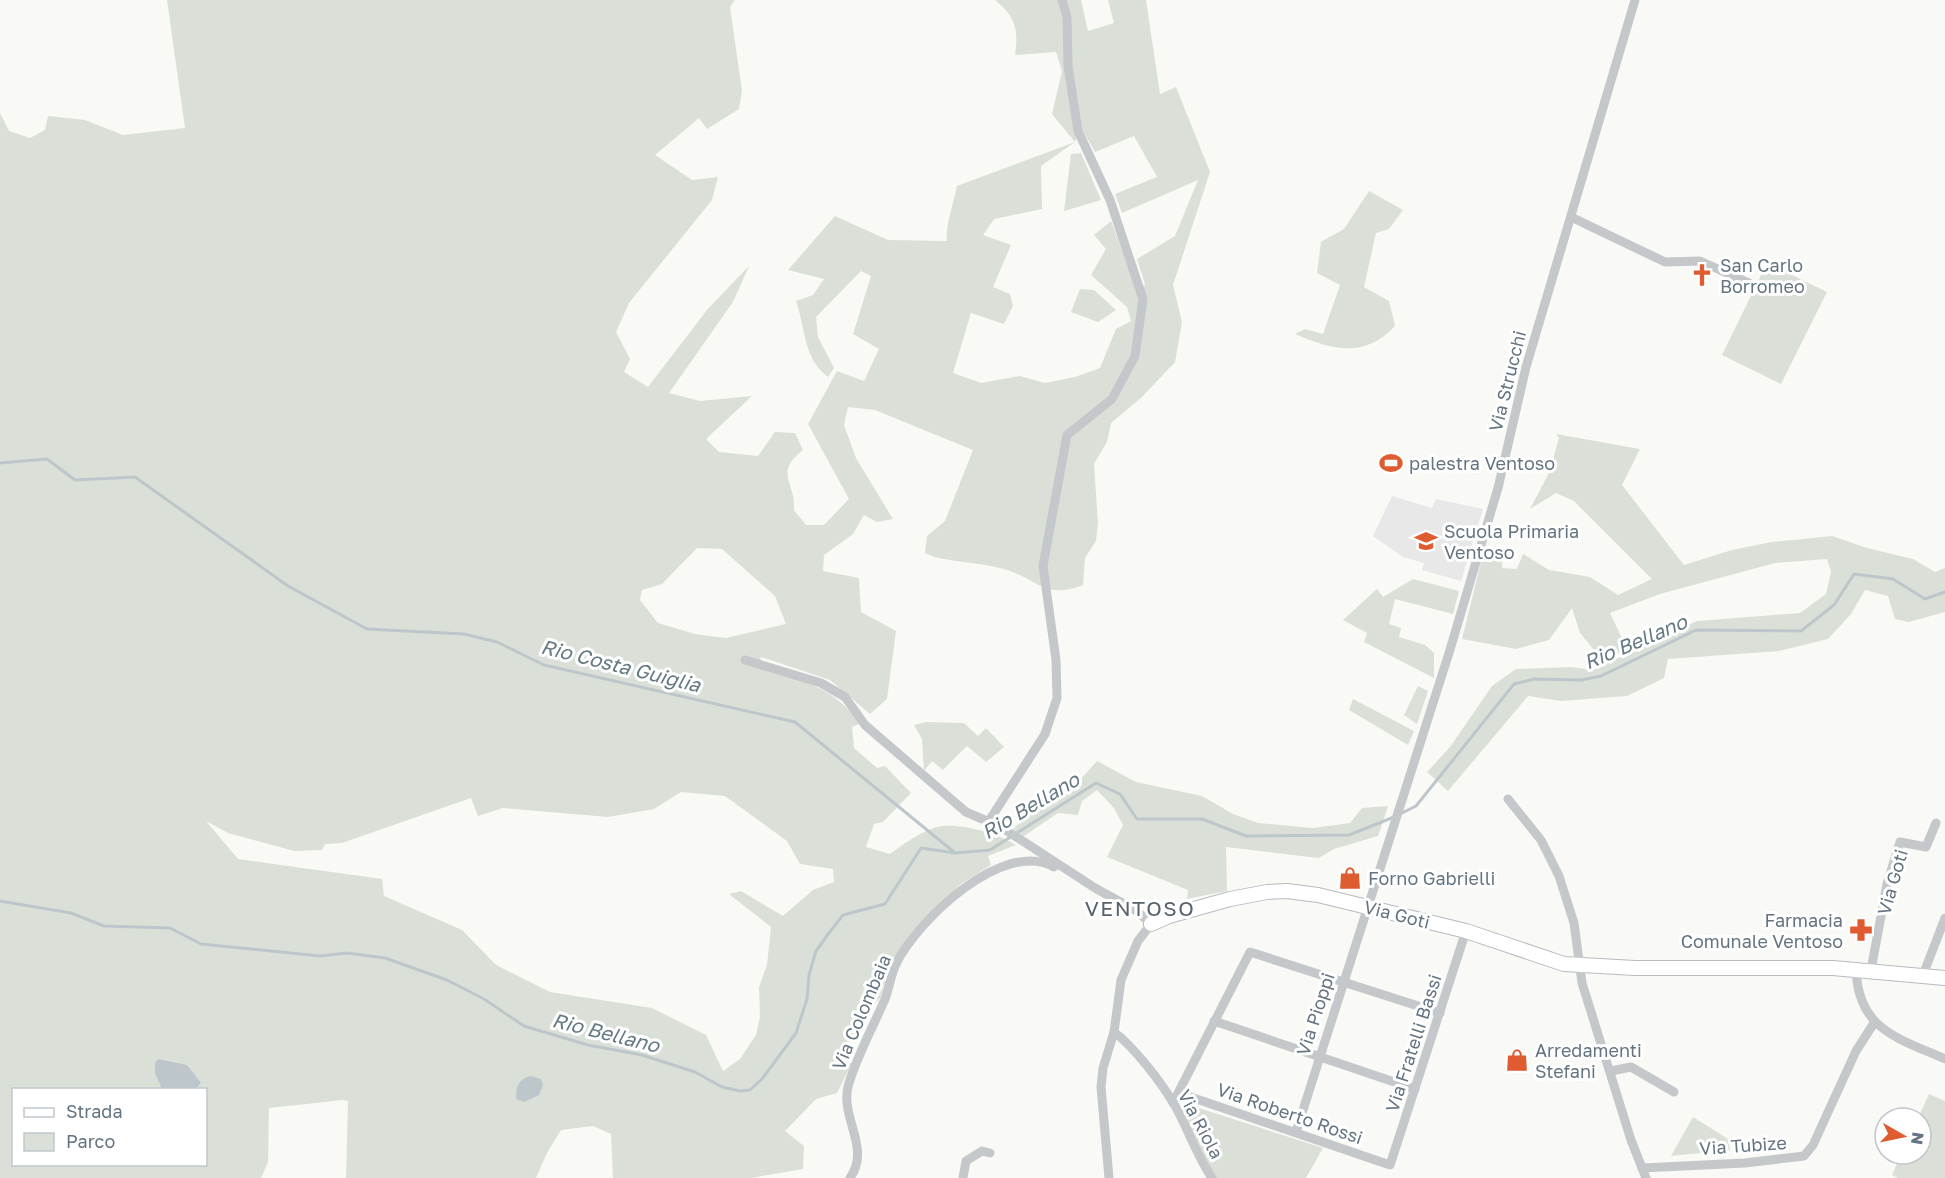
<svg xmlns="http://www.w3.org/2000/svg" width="1945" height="1178" viewBox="0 0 1945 1178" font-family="'Golos Text',sans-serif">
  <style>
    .built { fill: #e7e8e7 }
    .green { fill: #dae0d7; fill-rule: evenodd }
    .water { fill: #bdc7cb }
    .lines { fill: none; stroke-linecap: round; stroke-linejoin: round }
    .stream { stroke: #bdc7cb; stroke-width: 3 }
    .secondary-casing { stroke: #b6bcc0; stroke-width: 16 }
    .street { stroke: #c4c8cb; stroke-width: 9 }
    .secondary { stroke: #fff; stroke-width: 14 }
    .labels { text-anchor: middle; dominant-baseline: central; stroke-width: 6; stroke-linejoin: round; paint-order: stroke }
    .poi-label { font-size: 18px; fill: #647481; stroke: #fff; text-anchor: start }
    .street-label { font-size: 18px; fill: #647481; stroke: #fff }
    .water-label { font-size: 20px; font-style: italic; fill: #647982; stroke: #fff }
    .quarter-label { font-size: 21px; letter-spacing: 1.5px; fill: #56626c; stroke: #fff }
  </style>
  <rect width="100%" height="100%" fill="#f9f9f6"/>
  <!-- built -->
  <path class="built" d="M1392,496L1432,508L1436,499L1483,509L1461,581L1422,570L1424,563L1403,557L1373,536Z"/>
  <!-- green -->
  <g class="green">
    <path d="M167,0H735L730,7L742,91L739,109L707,129L699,118L655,155L692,180L718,177L712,200L629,303L616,332L630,359L624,372L648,387L707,310L749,266L733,302L669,393L700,401L752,396L706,439L719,452L758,456L775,432L795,433L803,450C773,474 796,481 794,510L806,525H824L849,499L808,424L837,371L864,381L879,349L853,334L871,276L861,271L816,317L818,337L834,368L828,377C803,358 806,330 796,301L813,295L824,279L788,270L835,216L888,240L947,241C945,226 954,202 957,186L1075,142L1052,114L1062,71L1056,52L1015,55C1019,28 1015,17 995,0H1081L1088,31L1114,23L1108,0H1146L1160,94L1176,87L1210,172L1173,285L1182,322L1175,362L1142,397L1111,423L1107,442L1094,464L1098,523L1096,541L1085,558L1083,585C1044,600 1038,579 1004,569C981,563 957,562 934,557L925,553L927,536L945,521L973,450L875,410L848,407L844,425L856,458L893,519L877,522L864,515L853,534L824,555L823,571L859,578L861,612L896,631L887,699L870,714L830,680L761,657L759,668C807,683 827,683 861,723L852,727L854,748L877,768L885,766L911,793L883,822L874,824L866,847L890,854C904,844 926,827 944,826C964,824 999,834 1016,845L988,856L991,865L961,884L912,932L891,964L880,998L862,1019L834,1067L852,1063L837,1093L816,1099L785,1131L804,1146L803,1169L751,1178H613L611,1134L593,1126L561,1130L547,1153L536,1178H346L348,1101L343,1100L269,1108L268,1162L261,1178H0V113L9,131L30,138L45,130L48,116L85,120L123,135L185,128ZM1080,126L1095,152L1134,136L1157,177L1115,194L1122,213L1198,180L1175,236L1137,259L1145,284L1139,295L1111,221L1094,235L1106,249L1091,275L1127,307L1131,321L1116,329L1100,368L1075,377L1045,383L1020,376L981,383L953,373L971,313L1004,324L1013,306L1010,294L993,287L1011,245L983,235L994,219L1042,209L1041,166L1075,142ZM697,548L722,549L775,596L786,624L726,638L695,634L658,623L640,600L642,590L662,584ZM681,792L725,796L787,841L800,864L833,869L834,882L813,890L783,916L741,891L729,894L771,927L767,965L759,987L760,1017L756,1035L740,1059L723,1071L706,1035L652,1008L550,992L496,965L462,930L384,896L382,879L238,859L206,821L228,833L294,851L322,850L325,844L342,843L471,798L478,816L503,808L608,817L654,809ZM155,1074L201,1083L196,1089L206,1090V1164H14V1090L162,1089Z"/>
    <path d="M1081,153L1101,200L1064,211L1071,154Z"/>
    <path d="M1369,191L1403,210L1389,229L1376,233L1364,287L1389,301L1395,326C1364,359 1333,350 1295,334L1305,329L1323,334L1340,285L1317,273L1321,242L1344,229Z"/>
    <path d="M1767,263L1827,292L1781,384L1722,355Z"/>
    <path d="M1080,289L1094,290L1116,310L1098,322L1071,312Z"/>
    <path d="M1556,434L1640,449L1622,485L1684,565L1732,550L1772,542L1832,536L1867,548L1913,559L1935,572L1945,568V612L1909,622L1895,619L1888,596L1865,590L1851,614L1828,639L1779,651L1668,659L1664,678L1627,696L1561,701L1528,696L1448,791L1427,772L1450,747L1492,686L1516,669L1570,667L1593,670L1697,621L1800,613L1826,594L1831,572L1827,559L1775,563L1660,594L1610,613L1627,649L1603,661L1580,633L1572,608L1549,640L1516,649L1462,639L1483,554H1503L1502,568L1517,569L1523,554L1549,570L1590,577L1618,595L1652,579L1574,501L1556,493L1530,509L1549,473L1559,438Z"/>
    <path d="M1413,579L1459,591L1453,614L1395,599L1389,624L1401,628L1399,637L1425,645L1434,653V678L1364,642L1367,633L1343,620L1377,589L1383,597Z"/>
    <path d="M1418,686L1428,691L1417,724L1404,715Z"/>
    <path d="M1353,699L1414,731L1408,745L1349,710Z"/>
    <path d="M926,722L964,723L978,736L986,728L1004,747L986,762L967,746L943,770L932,761L924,771L922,739L914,725Z"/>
    <path d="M1097,761L1136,782L1202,796L1233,814L1258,823L1313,828L1350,823L1362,808L1388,806L1378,836L1334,849L1319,858L1226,847L1227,891L1187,899L1188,890L1107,857L1123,825L1114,808L1097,790L1082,801L1078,815L1058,813L1024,836L1013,829L1058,789L1063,793L1080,780Z"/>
    <path d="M1929,1094L1945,1101V1178H1898L1892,1175L1901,1154H1921V1118H1918Z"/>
    <path d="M1183,1103L1323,1148L1306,1178H1212L1177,1110Z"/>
    <path d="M1693,1117L1728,1139L1730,1150L1671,1156Z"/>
  </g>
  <!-- water -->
  <g class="water">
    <path d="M158,1059L187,1065L201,1083L196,1089H162L155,1074V1063Z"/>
    <path d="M531,1076L541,1079L543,1085L539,1095L524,1102L516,1099C516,1087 518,1079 531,1076Z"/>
  </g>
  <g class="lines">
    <!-- stream -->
    <g class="stream">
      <path d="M0,463L47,459L75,480L135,477L288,586L367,629L464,634L497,642L544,665L795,722L954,852"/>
      <path d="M1400,814L1416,806L1514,684L1534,679L1581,680L1601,676L1696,630L1801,631L1834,605L1854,574L1893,579L1925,599L1945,592"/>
      <path d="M0,901L71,913L104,926L170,928L201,944L320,956L347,953L385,958L447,980L484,999L524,1026L588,1045L642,1055L695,1072L722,1087L740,1091L750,1090L762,1079L796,1033L807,999L809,975L816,951L829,933L843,915L885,904L921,848L955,853L990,850L1096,783L1120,794L1137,819H1202L1246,836L1349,835L1394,817"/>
    </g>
    <!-- secondary casing -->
    <g class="secondary-casing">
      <path id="secondary" d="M1151,924L1169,916L1230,899L1267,892L1287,891L1318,895L1466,931L1564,964L1635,968H1833L1945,978"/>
    </g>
    <!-- street -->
    <g class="street">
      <path d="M1571,217L1665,262L1700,261L1749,283"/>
      <path d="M745,660L821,683L845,697L865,725L966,812L1001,827L1095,888L1137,911L1151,924L1138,941L1121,980L1114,1032L1103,1068L1101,1087L1109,1178"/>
      <path d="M1508,799L1541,840L1559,876L1574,923L1582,983L1631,1140L1646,1178"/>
      <path d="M989,821L1045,734L1057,698L1056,660L1043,566L1067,435L1112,399L1135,356L1143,299L1110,200L1078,131L1068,66L1067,17L1062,0"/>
      <path d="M1856,969C1858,1030 1898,1038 1945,1059"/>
      <path d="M1871,970L1887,884L1900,842L1926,847L1936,823"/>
      <path d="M1923,975L1945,918"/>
      <path d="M1214,1021L1415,1089"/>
      <path d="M1114,1032C1134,1047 1161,1082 1174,1104C1188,1128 1196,1155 1212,1178"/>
      <path d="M1611,1071L1631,1067L1674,1092"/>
      <path d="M1179,1093L1390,1165L1466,931"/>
      <path d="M1173,1103L1250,952L1440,1013"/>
      <path d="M1296,1132L1449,653L1498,488L1526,367L1635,0"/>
      <path d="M1642,1168L1745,1163L1804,1156L1813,1145L1856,1051L1874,1023"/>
      <path d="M850,1178C872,1147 838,1116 849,1083C858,1054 873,1027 885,999C889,988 891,975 896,964C917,921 1003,838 1054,867"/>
      <path d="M963,1178L966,1161L982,1151L990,1153"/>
    </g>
    <!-- secondary -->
    <use href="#secondary" class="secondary"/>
  </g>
  <!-- icons -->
  <defs>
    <g id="church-bare" transform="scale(1.8)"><path d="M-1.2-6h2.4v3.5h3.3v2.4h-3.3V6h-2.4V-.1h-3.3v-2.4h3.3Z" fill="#df5b30" stroke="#fff" stroke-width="2.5" paint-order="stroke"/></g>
    <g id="stadium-bare" transform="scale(1.8)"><path d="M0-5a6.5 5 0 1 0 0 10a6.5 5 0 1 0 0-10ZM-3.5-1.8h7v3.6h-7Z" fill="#df5b30" stroke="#fff" stroke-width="2.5" paint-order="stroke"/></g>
    <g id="school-bare" transform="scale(1.8)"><path d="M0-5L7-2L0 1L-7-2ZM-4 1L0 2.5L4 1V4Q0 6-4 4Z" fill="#df5b30" stroke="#fff" stroke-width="2.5" paint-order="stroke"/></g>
    <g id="shop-bare" transform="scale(1.8)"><path d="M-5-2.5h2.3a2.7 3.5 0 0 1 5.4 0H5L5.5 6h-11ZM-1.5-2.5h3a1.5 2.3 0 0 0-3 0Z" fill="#df5b30" stroke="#fff" stroke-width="2.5" paint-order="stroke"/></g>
    <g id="pharmacy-bare" transform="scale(1.8)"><path d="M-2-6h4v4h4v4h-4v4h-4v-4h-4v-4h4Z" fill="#df5b30" stroke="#fff" stroke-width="2.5" paint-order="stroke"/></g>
  </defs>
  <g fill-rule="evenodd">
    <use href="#church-bare" x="1702" y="275"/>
    <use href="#stadium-bare" x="1391" y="463"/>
    <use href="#school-bare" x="1426" y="541"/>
    <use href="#shop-bare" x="1350" y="878"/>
    <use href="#pharmacy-bare" x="1861" y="930"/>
    <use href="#shop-bare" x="1517" y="1060"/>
  </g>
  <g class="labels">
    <!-- poi labels -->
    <g class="poi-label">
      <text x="1720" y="265">San Carlo<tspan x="1720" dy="21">Borromeo</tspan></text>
      <text x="1409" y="463">palestra Ventoso</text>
      <text x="1444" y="531">Scuola Primaria<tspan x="1444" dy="21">Ventoso</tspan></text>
      <text x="1368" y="878">Forno Gabrielli</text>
      <text x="1843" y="920" text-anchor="end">Farmacia<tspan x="1843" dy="21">Comunale Ventoso</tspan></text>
      <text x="1535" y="1050">Arredamenti<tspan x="1535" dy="21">Stefani</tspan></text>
    </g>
    <!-- street labels -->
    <g class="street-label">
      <text transform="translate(1507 381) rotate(-76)">Via Strucchi</text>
      <text transform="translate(1892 882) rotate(-74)">Via Goti</text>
      <text transform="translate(1397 914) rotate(14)">Via Goti</text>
      <text transform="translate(861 1012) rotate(-67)">Via Colombaia</text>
      <text transform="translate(1315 1014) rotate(-72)">Via Pioppi</text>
      <text transform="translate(1413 1043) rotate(-72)">Via Fratelli Bassi</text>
      <text transform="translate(1290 1113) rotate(19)">Via Roberto Rossi</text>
      <text transform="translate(1201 1124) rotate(62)">Via Riola</text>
      <text transform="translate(1743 1145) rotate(-4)">Via Tubize</text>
    </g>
    <!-- water labels -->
    <g class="water-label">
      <text transform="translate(1635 641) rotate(-23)">Rio Bellano</text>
      <text transform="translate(621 665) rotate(14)">Rio Costa Guiglia</text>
      <text transform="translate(1030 805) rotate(-31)">Rio Bellano</text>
      <text transform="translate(606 1032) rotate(14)">Rio Bellano</text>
    </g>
    <!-- quarter labels -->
    <g class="quarter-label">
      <text x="1140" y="908">VENTOSO</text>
    </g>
  </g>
  <!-- legend -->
  <rect x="12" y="1088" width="195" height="78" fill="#ffffff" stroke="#c1c7cd" stroke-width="1.5"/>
  <rect x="24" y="1108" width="30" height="9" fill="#ffffff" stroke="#c1c7cd" stroke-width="1.5"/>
  <text x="66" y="1118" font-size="18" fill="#647481">Strada</text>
  <rect x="24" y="1133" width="30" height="18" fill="#dae0d7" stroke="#c1c7cd" stroke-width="1.5"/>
  <text x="66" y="1148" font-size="18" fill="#647481">Parco</text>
  <!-- north arrow -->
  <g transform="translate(1903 1136) rotate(99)"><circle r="28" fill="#ffffff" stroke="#c1c7cd" stroke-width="1.5"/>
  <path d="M0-4.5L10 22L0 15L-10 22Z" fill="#df5b30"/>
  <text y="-9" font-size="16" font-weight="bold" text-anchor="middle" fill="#647481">N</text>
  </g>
</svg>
